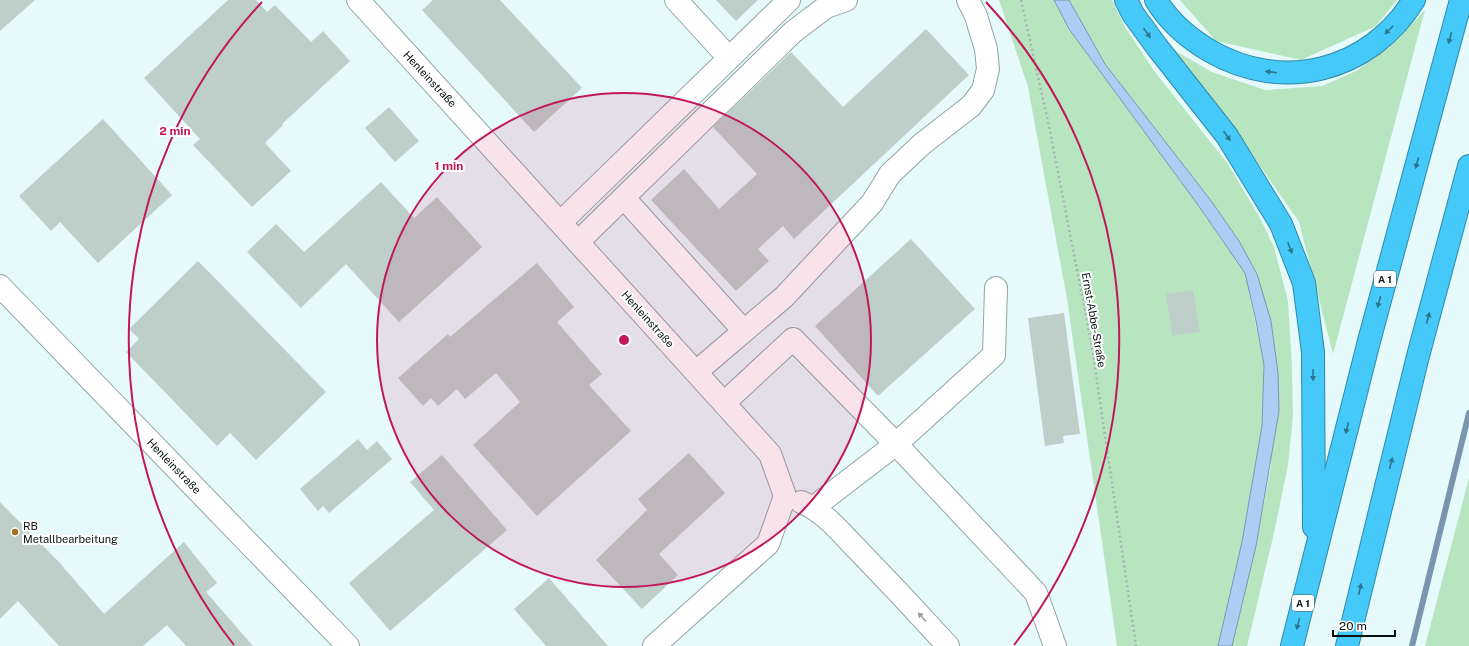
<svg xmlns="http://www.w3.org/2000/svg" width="1469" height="646" viewBox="0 0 1469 646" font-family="'Public Sans',sans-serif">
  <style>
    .green { fill: #b7e5c0 }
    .water { fill: #accef5; stroke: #7b95b1 }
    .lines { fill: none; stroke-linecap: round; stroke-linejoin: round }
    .stream { stroke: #7b95b1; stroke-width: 6 }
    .building { fill: #becfca }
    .minor-casing { stroke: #92a4a5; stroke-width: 24 }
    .highway-casing { stroke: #3089a8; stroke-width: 24 }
    .path { stroke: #a4b3b4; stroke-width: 2.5; stroke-dasharray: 2 3; stroke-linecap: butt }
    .minor { stroke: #fff; stroke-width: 22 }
    .highway { stroke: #45c9f9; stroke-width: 22 }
    .oneway { fill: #2a7691 }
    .oneway2 { fill: #9da0a0 }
    .ring { fill: none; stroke: #c2185b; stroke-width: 2 }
    .poi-dot { fill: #a37328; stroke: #fff; stroke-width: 1.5 }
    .labels { text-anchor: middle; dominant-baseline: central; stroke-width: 4; stroke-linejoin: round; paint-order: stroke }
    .shield { fill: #fff; stroke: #545858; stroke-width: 1 }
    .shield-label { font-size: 10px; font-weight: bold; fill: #0a1111 }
    .street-label { font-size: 11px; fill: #0a1111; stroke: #fff }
    .poi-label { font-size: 11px; fill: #0a1111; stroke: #fff; text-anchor: start }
    .centre { fill: #c2185b; stroke: #fff; stroke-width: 2 }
    .ring-label { font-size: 12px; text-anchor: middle; font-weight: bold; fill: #c2185b; stroke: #fff; stroke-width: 4; stroke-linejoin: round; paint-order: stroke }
  </style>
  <rect width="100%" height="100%" fill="#e7fafb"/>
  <!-- green -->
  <g class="green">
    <path d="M999,0H1054L1069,29L1198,205L1245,273L1264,365L1262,426L1242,542L1218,646H1117L1067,299L1028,87Z"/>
    <path d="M1069,0H1112L1125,27L1155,72L1228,164L1260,218L1274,247L1288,301L1292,367L1293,416L1288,465L1274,533L1247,646H1232L1256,546L1271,465L1257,274L1239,241L1212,202L1105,64Z"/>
    <path d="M1180,0H1397L1376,26L1301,60L1216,41Z"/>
    <path d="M1425,10L1333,354L1299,222L1237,133L1174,50L1212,72L1265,90L1322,86L1356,71L1391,46Z"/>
    <path d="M1469,478V646H1425Z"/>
  </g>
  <!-- water -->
  <path class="water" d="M1054,0H1069L1105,64L1212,202L1239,241L1257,274L1271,321L1278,373L1279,411L1256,546L1232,646H1218L1242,542L1262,426L1264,365L1256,321L1245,273L1198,205L1069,29Z"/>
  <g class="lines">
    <!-- stream -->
    <path class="stream" d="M1412,646L1469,413"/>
  </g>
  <!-- building -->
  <g class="building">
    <path d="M0,0H35L0,31Z"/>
    <path d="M228,0H256L267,12L275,5L311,42L323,31L350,61L282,124L283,125L265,143L291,171L252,207L193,145L200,139L144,78Z"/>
    <path d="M433,0H500L582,88L534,132L422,10Z"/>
    <path d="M716,0H758L736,21Z"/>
    <path d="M926,29L969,75L794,239L783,226L758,249L769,261L736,291L651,200L684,169L719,209L757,174L713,127L791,52L843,107Z"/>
    <path d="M389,107L419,141L395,162L365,128Z"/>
    <path d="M103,119L172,195L98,263L60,222L51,231L19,196Z"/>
    <path d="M381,182L414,218L437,197L482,247L399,322L346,264L301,308L247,252L276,224L304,252Z"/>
    <path d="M911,239L975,309L878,396L815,326Z"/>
    <path d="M198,261L326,392L256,460L230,433L217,446L126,352L139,339L129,329Z"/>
    <path d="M537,263L574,307L557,322L602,374L589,385L631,431L537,516L473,445L520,402L496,373L465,399L457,389L438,406L431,398L423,406L398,378L448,334L450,337Z"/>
    <path d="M1193,290L1200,332L1172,336L1166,294Z"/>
    <path d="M1064,313L1080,434L1063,436L1064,443L1045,446L1028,318Z"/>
    <path d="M358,439L367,450L377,441L392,459L329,513L323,506L318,511L300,489Z"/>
    <path d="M689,453L725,493L659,554L678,575L642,609L596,560L647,510L638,499Z"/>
    <path d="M442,455L507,530L390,631L349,583L434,510L410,482Z"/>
    <path d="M0,502L58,561L104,614L184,542L217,583L206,592L253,646H186L167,625L143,646H59L18,601L0,619Z"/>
    <path d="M549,578L608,646H546L514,609Z"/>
  </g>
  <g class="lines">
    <!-- minor casing -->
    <g class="minor-casing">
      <g id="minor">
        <path d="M358,0L770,454L785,496L768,544L654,646"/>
        <path d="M676,0L729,58"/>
        <path d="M624,198L744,331"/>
        <path d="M561,222L789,0"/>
        <path d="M578,242L793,32L826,7L846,0"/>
        <path d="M0,286L348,646"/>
        <path d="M996,288L994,355L896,444L1036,593L1055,646"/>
        <path d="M696,372L784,297L872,203L890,174L922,144L971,106L983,90L988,69L986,49L976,16L968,0"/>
        <path d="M724,403L793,339L896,444L814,507"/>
        <path d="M801,502C824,511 841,533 857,549C888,581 918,613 948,646"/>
      </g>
    </g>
    <!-- highway casing -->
    <g class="highway-casing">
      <g id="highway">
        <path d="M1126,0L1133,14L1157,47L1227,136L1281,224L1304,283L1313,352L1314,527"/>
        <path d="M1156,0C1169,22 1188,38 1210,51C1283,93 1369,72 1414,0"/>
        <path d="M1292,646L1369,341L1461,0"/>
        <path d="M1347,646L1418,356L1469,166"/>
      </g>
    </g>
    <!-- path -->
    <path class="path" d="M1021,0L1049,126L1092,347L1136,646"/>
    <!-- minor -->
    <use href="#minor" class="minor"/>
    <!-- highway -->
    <use href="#highway" class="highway"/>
  </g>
  <!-- one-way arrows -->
  <defs><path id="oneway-solid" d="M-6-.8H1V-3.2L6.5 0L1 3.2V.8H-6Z"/></defs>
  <g class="oneway">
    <use href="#oneway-solid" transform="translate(1389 30) rotate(135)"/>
    <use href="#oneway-solid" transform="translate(1147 33) rotate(55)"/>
    <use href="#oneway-solid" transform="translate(1450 38) rotate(105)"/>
    <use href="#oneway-solid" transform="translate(1271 72) rotate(-173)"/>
    <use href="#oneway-solid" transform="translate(1227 136) rotate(55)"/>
    <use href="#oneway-solid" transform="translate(1417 163) rotate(105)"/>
    <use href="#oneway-solid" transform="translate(1290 248) rotate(69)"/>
    <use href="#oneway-solid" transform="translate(1379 302) rotate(105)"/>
    <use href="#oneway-solid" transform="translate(1428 318) rotate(-75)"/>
    <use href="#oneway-solid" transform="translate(1313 375) rotate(90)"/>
    <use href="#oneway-solid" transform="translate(1347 428) rotate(104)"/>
    <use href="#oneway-solid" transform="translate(1391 463) rotate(-76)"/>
    <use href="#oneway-solid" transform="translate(1360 589) rotate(-77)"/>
    <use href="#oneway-solid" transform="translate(1298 624) rotate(104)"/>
  </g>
  <use class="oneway2" href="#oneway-solid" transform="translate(922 617) rotate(-132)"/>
  <!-- distance rings -->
  <circle cx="624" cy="340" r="247" fill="#c2185b" fill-opacity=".12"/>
  <g class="ring">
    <circle cx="624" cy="340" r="247"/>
    <path d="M234 645A495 495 0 0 1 262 2M986 2A495 495 0 0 1 1014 645"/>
  </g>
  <!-- markers -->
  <circle class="poi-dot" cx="15" cy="532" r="4"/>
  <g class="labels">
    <!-- shield labels -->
    <g class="shield">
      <rect x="1374" y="271" width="22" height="16" rx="3"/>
      <rect x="1292" y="595" width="22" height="16" rx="3"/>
    </g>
    <g class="shield-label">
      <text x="1385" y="279">A 1</text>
      <text x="1303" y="603">A 1</text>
    </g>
    <!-- street labels -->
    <g class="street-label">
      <text transform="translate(430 79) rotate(47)">Henleinstraße</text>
      <text transform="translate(648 319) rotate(48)">Henleinstraße</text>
      <text transform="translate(1094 320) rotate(80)">Ernst-Abbe-Straße</text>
      <text transform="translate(174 466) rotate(46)">Henleinstraße</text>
    </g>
    <!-- poi labels -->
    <g class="poi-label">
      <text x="23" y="526">RB<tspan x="23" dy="13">Metallbearbeitung</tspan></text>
    </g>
  </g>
  <circle cx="624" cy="340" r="6" class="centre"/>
  <g class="ring-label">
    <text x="175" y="135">2 min</text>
    <text x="449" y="170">1 min</text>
  </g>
  <!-- scale -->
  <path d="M1333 630v6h62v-6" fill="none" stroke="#0a1111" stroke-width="2"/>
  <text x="1339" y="630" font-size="12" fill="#0a1111" stroke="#ffffff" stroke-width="3" paint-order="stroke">20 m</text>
</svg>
